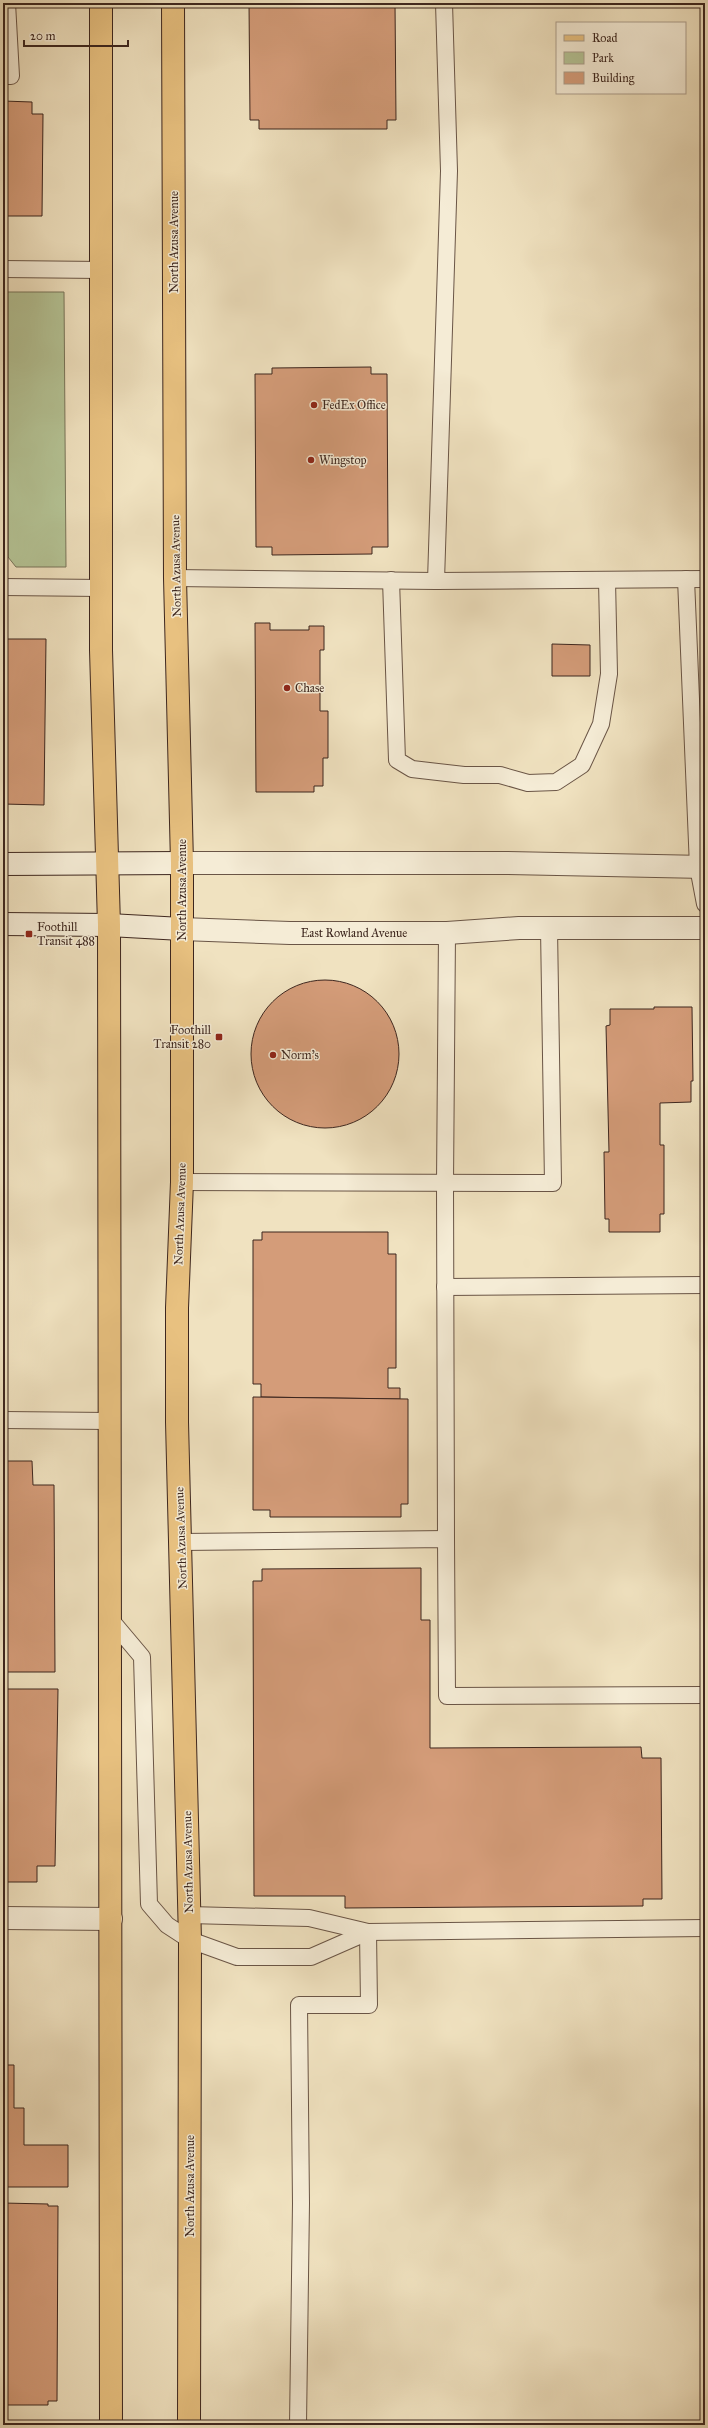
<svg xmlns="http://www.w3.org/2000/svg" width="708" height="2428" viewBox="0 0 708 2428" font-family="'IM FELL Great Primer',serif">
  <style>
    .green { fill: #b5c496; stroke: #79755a }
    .building { fill: #d49c79; stroke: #3d261e }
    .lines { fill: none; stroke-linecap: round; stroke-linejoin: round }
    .service-casing { stroke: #6a5546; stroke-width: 18 }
    .minor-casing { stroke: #6a5546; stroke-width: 24 }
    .tertiary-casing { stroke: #6a5546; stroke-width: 24 }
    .secondary-casing { stroke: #3d261e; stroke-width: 24 }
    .primary-casing { stroke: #3d261e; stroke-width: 24 }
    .service { stroke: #f5ecd6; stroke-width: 16 }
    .minor { stroke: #f5ecd6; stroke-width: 22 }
    .tertiary { stroke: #f5ecd6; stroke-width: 22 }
    .secondary { stroke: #f5ecd6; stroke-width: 22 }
    .primary { stroke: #e8c180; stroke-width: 22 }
    .poi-dot { fill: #8f2418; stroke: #f5ecd6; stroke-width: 1.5 }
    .labels { text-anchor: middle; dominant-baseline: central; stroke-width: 3; stroke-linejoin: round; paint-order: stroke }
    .street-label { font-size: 12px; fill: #3d261e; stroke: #f5ecd6 }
    .poi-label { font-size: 12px; fill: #3d261e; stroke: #f5ecd6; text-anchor: start }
  </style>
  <rect width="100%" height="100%" fill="#f0e2c0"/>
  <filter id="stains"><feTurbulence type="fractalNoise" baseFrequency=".005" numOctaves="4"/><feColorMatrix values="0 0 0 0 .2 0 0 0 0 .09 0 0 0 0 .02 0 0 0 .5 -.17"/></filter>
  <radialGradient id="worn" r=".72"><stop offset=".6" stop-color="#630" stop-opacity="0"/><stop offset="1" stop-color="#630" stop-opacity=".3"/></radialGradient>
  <!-- green -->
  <path class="green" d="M7,292H64L66,567H16L8,557Z"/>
  <!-- building -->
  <g class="building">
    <path d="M249,3H395L396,120H387V129H259V120H250Z"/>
    <path d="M3,101L32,102V114H43L42,216H3Z"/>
    <path d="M371,367V374H387L388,547H372V554L272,555V547H256L255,374H272V368Z"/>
    <path d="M255,623H270V630H309V626H324V650H320V711H328V758H323V786H314V792H256Z"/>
    <path d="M3,639H46L44,805L3,804Z"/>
    <path d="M552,644L590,645V676H552Z"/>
    <circle cx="325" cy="1054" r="74"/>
    <path d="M654,1007H692L693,1081H691V1102L660,1103V1145H664V1214H660V1232H609V1219H605L604,1152H609L606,1026L610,1025V1009H654Z"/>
    <path d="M262,1232H388V1254H396V1368H388V1388H400V1399L261,1397V1384H253V1240H262Z"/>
    <path d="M253,1397L408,1399V1504H401V1517H270V1510H253Z"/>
    <path d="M3,1461H32L33,1485H54L55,1672H3Z"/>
    <path d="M421,1568V1620H430V1748L641,1747L642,1758H661L662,1899H643V1906L345,1908V1896H254L253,1581H262V1569Z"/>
    <path d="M3,1689H58L55,1866H37V1882H3Z"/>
    <path d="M3,2065H14V2108H24V2145H68V2187H3Z"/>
    <path d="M3,2203L48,2204V2206H58L57,2401H48V2405H3Z"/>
  </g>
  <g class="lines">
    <!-- service casing -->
    <g class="service-casing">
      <g id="service">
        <path d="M444,3L449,171L436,581L705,579"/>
        <path d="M3,76H11L7,3"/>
        <path d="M3,269L101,270"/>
        <path d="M175,578L436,581"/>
        <path d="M686,579L698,867L705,904"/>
        <path d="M391,580L397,760L412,769L464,775H500L528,783L556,782L582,765L601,724L609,674L607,580"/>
        <path d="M3,587L101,588"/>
        <path d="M182,1182L553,1183L549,928"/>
        <path d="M445,1287L705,1285"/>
        <path d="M3,1420L109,1421"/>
        <path d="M446,1539L445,1184L447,933"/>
        <path d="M181,1542L446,1539L447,1696L705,1695"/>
        <path d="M110,1619L142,1657L149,1904L167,1925L190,1940L237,1957H311L368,1932"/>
        <path d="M189,1915L309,1918L368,1932L705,1928"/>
        <path d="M298,2425L301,2203L299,2005H369L368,1932"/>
      </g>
    </g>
    <!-- minor casing -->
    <g class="minor-casing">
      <path id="minor" d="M3,1918L111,1919"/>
    </g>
    <!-- tertiary casing -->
    <g class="tertiary-casing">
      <g id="tertiary">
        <path d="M182,863H508L705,867"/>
        <path d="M182,929L290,933H447L519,928H705"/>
      </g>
    </g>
    <!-- secondary casing -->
    <g class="secondary-casing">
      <g id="secondary">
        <path d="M3,864L182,863"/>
        <path d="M3,924L109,925L182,929"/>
      </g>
    </g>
    <!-- primary casing -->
    <g class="primary-casing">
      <g id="primary">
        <path d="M101,3V650L109,925L111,2425"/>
        <path d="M173,3L175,578L182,863V1182L177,1308V1422L190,1940L189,2425"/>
      </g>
    </g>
    <!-- service -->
    <use href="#service" class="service"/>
    <!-- minor -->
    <use href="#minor" class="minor"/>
    <!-- tertiary -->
    <use href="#tertiary" class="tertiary"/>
    <!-- secondary -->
    <use href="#secondary" class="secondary"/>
    <!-- primary -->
    <use href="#primary" class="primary"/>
  </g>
  <!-- markers -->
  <g class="poi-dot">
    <circle cx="314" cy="405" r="4"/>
    <circle cx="311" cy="460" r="4"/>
    <circle cx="287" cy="688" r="4"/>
    <rect x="25" y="930" width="8" height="8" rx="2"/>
    <rect x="215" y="1033" width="8" height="8" rx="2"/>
    <circle cx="273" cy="1055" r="4"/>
  </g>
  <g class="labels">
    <!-- street labels -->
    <g class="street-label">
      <text transform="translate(174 242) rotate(-90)">North Azusa Avenue</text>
      <text transform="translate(176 566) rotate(-91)">North Azusa Avenue</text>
      <text transform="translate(182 890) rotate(-90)">North Azusa Avenue</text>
      <text x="354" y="933">East Rowland Avenue</text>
      <text transform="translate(180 1214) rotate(-88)">North Azusa Avenue</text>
      <text transform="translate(181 1538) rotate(-92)">North Azusa Avenue</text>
      <text transform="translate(188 1862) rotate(-91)">North Azusa Avenue</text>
      <text transform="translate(190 2186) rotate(-90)">North Azusa Avenue</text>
    </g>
    <!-- poi labels -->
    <g class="poi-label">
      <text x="322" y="405">FedEx Office</text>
      <text x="319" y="460">Wingstop</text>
      <text x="295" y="688">Chase</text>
      <text x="37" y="927">Foothill<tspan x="37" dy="14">Transit 488</tspan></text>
      <text x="211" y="1030" text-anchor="end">Foothill<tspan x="211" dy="14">Transit 280</tspan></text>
      <text x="281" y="1055">Norm's</text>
    </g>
  </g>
  <!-- margin -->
  <rect width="708" height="2428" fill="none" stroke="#f0e2c0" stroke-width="16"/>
  <rect x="4" y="4" width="700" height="2420" fill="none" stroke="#3d261e" stroke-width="2"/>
  <rect x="8" y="8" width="692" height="2412" fill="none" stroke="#3d261e"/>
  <!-- legend -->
  <rect x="556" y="22" width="130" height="72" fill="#f5ecd6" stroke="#ab9d8c"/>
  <rect x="564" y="35" width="20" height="6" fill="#e8c180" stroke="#ab9d8c"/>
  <text x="592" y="42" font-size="12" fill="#3d261e">Road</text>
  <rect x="564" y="52" width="20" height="12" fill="#b5c496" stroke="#ab9d8c"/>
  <text x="592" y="62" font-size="12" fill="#3d261e">Park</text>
  <rect x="564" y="72" width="20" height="12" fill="#d49c79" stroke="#ab9d8c"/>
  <text x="592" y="82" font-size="12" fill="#3d261e">Building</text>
  <!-- scale -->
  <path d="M24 40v6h104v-6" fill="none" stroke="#3d261e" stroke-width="2"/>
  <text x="30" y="40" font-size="12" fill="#3d261e" stroke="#f5ecd6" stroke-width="3" paint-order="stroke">20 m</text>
  <rect width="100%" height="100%" filter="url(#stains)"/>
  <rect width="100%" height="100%" fill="url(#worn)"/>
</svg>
